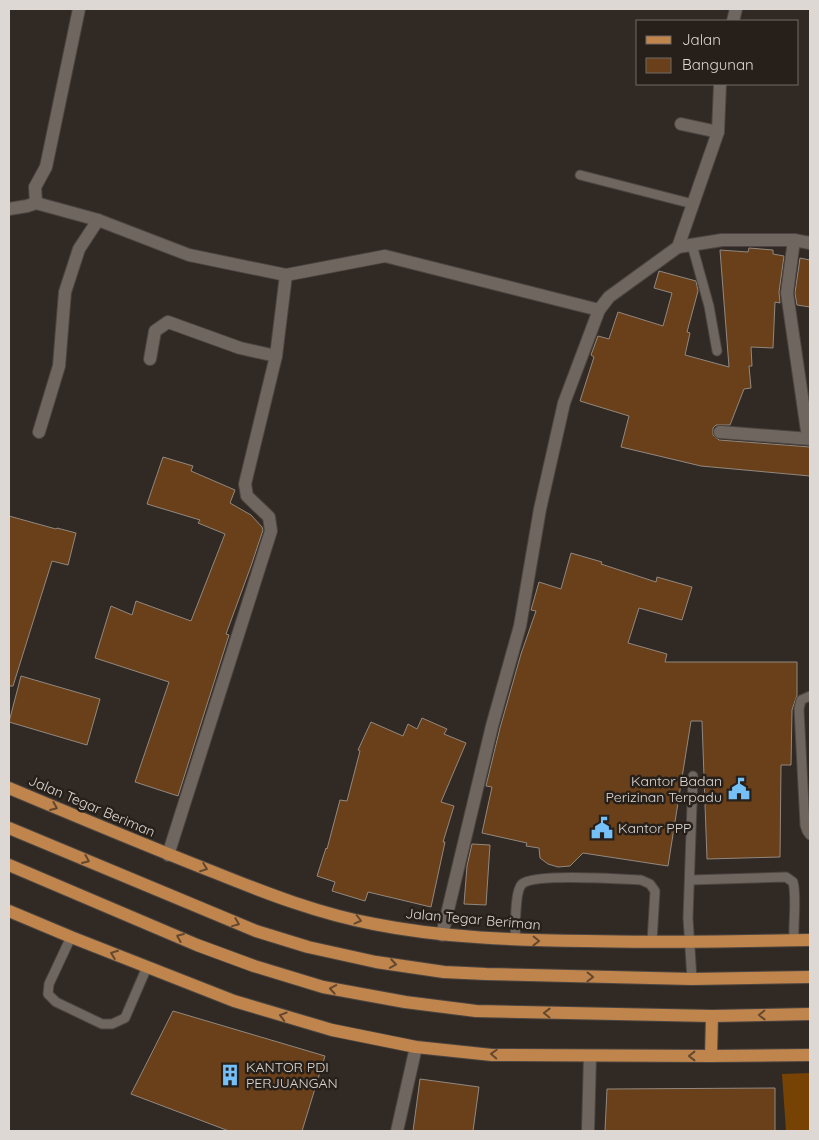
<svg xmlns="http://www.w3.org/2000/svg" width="819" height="1140" viewBox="0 0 819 1140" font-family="Quicksand,sans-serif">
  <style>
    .green { fill: #774305 }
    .building { fill: #694019; stroke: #918880 }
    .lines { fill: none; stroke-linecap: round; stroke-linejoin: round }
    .service-casing { stroke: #4c4541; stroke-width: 11 }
    .minor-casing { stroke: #4c4541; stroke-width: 14 }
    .primary-casing { stroke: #4c4541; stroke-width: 14 }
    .service { stroke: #6f665f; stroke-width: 9 }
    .minor { stroke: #6f665f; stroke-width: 12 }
    .primary { stroke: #bf854d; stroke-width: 12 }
    .oneway { stroke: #64482e }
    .labels { text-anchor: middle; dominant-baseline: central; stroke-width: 5; stroke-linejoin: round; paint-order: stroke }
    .poi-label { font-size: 14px; fill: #ddd8d4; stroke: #27201a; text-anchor: start }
    .street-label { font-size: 14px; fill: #ddd8d4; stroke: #27201a }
  </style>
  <rect width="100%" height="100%" fill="#312a24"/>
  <!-- green -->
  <path class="green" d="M810,1073V1131H786L782,1074Z"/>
  <!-- building -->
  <g class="building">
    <path d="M749,248L773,250V254L784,256L779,292L780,303L775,302L773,348L751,347L752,366H749L751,388L744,389L730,425H716L713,428V435L719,440L810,447V476L701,466L621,447L629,416L580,401L594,357L591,355L598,336L609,339L618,312L663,326L672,293L654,288L659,271L696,281L698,291L687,332L690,333L685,355L729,367L720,250L748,252Z"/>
    <path d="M800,258L810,260V307L797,305L795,293Z"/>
    <path d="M163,457L193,466L191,471L235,490L230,503L251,515L262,527L263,530L251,566L226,634L229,635L178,796L135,782L169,682L95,658L111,606L132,615L136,601L191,621L225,534L198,523L200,520L147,504Z"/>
    <path d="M9,516L56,529L57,528L76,533L68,565L52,561L13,686H9Z"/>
    <path d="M571,553L602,562L601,564L656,582L657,577L692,587L682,620L639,608L628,643L667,654L665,662H797V695L792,710L791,765H781L780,857L707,859L702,721H691L668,866L583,853L570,866L558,867L548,864L540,858L539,848L526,846L527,843L482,833L492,787L486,786L500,728L521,654L536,611L531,610L539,582L561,589Z"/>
    <path d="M21,676L100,699L87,745L9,722Z"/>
    <path d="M422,718L447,729L444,734L466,743L441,802L454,806L443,842H445L431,907L368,892L365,901L332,891L335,882L317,876L326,848L327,849L340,800L347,801L360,751L358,750L371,722L403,736L408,724L417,729Z"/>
    <path d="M472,844L490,845L486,905L464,904L467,866Z"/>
    <path d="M173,1011L325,1056L302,1131H229L131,1094Z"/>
    <path d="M420,1079L479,1087L473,1131H413Z"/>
    <path d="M775,1088V1131H605L607,1089Z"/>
  </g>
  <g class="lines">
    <!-- service casing -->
    <g class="service-casing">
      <g id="service">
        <path d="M580,175L693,204"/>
        <path d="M692,245L709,306L717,351"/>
        <path d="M810,696L801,700L799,709L805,825L807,831L810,835"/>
        <path d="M690,880L786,877L793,882C797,897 793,923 794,940"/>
        <path d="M71,937L49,984L48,994L56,1002L102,1024H112L125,1018L147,967"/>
        <path d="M515,940C516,928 514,892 522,884C534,873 621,879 641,880L650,884L655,891L652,942"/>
        <path d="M692,979L688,918L693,776"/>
      </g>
    </g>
    <!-- minor casing -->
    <g class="minor-casing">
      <g id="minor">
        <path d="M733,21L736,9"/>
        <path d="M681,124L718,132"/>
        <path d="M36,203L35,187L46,167L79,9"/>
        <path d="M9,209L27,206L36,203L98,220L189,255L286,275L385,256L599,310"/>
        <path d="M794,240L787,293L808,438"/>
        <path d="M678,247L722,240H794L810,243"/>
        <path d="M150,359L155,331L168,322L240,348L276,356"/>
        <path d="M39,432L59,366L65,292L79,249L98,220"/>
        <path d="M720,432L810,439"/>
        <path d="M168,855L271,531L269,517L247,496L245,484L276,356L286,275"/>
        <path d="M442,935L492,726L520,626L540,509L564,403L599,310L609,297L678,247L718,132L720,84"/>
        <path d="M397,1131L416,1047"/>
        <path d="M588,1131L590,1056"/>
      </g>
    </g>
    <!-- primary casing -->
    <g class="primary-casing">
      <g id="primary">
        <path d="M9,788C78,817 147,846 216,873C268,894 320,914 374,924C444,938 515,940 586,941C661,943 735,941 810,940"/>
        <path d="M9,828L256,931L308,947L376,962L444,972L486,974L692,979L810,977"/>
        <path d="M9,865L197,945L254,966L323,987L405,1002L476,1011L712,1016L810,1014"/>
        <path d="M9,911L71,937L234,1001L332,1030L416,1047L492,1055L711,1056L810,1055"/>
        <path d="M711,1056L712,1016"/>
      </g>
    </g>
    <!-- service -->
    <use href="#service" class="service"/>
    <!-- minor -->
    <use href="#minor" class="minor"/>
    <!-- primary -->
    <use href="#primary" class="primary"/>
  </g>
  <!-- one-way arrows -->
  <defs><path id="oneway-chevron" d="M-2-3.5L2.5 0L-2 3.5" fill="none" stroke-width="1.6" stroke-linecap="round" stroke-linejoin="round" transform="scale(1.25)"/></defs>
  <g class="oneway">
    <use href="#oneway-chevron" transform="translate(54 807) rotate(23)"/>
    <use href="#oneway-chevron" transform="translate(86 860) rotate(23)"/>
    <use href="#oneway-chevron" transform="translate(204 868) rotate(21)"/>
    <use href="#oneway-chevron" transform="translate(358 920) rotate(14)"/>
    <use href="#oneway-chevron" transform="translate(236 923) rotate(22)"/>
    <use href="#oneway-chevron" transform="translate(180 937) rotate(-157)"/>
    <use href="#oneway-chevron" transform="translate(536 941) rotate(1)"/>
    <use href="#oneway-chevron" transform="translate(114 954) rotate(-159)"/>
    <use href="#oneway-chevron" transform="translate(393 964) rotate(8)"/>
    <use href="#oneway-chevron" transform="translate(590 977) rotate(1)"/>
    <use href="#oneway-chevron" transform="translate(333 989) rotate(-170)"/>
    <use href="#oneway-chevron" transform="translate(547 1013) rotate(-179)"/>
    <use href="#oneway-chevron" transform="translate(762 1015) rotate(179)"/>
    <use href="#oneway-chevron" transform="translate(283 1016) rotate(-164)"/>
    <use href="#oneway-chevron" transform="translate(494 1054) rotate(-177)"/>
    <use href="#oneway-chevron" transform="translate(692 1056) rotate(-180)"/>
  </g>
  <!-- icons -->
  <defs>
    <g id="civic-bare" transform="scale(1.725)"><path d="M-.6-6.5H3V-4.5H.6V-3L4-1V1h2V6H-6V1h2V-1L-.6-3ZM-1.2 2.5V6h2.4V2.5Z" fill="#75c0f6" stroke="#27201a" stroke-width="2.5" paint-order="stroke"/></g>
    <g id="building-bare" transform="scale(1.725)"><path d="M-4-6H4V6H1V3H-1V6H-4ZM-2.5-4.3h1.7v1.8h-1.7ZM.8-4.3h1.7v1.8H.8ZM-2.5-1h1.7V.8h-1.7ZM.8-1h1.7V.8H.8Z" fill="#75c0f6" stroke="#27201a" stroke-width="2.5" paint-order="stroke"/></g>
  </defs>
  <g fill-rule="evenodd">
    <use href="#civic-bare" x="739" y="789"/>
    <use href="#civic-bare" x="602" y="828"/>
    <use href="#building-bare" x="230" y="1075"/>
  </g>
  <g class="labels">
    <!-- poi labels -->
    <g class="poi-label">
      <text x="722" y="781" text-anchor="end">Kantor Badan<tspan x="722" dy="16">Perizinan Terpadu</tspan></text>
      <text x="618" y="828">Kantor PPP</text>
      <text x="246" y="1067">KANTOR PDI<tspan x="246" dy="16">PERJUANGAN</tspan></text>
    </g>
    <!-- street labels -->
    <g class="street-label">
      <text transform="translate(92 806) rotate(23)">Jalan Tegar Beriman</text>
      <text transform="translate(473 919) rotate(5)">Jalan Tegar Beriman</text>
    </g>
  </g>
  <!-- border -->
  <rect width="819" height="1140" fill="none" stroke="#ddd8d4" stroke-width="20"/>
  <!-- legend -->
  <rect x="636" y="20" width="162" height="65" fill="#27201a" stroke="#706a64"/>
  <rect x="646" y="36" width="25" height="8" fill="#bf854d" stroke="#706a64"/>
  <text x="682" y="45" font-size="15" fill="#ddd8d4">Jalan</text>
  <rect x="646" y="58" width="25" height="15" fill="#694019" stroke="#706a64"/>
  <text x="682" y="70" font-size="15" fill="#ddd8d4">Bangunan</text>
</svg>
